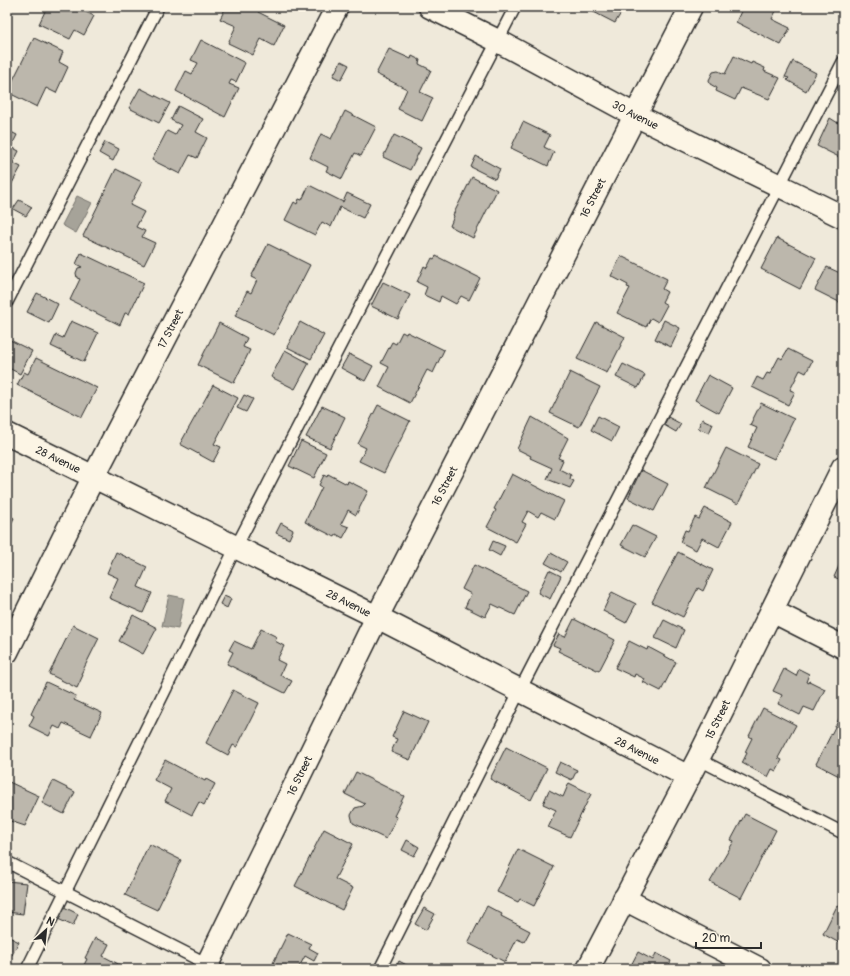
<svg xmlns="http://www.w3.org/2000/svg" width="850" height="976" viewBox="0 0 850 976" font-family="Pangolin,sans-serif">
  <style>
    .water { fill: #a6a399; stroke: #75736d }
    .building { fill: #bcb7ac; stroke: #2b2b2b }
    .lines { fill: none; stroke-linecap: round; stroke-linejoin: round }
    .lane-casing { stroke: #2b2b2b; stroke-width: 14 }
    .street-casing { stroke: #2b2b2b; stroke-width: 25 }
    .secondary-casing { stroke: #2b2b2b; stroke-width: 25 }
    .lane { stroke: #fcf5e5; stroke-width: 11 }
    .street { stroke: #fcf5e5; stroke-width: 22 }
    .secondary { stroke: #fcf5e5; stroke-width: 22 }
    .labels { text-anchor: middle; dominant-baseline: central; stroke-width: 3; stroke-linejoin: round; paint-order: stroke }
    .street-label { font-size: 11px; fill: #2b2b2b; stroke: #fcf5e5 }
  </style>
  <rect width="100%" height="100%" fill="#efe9da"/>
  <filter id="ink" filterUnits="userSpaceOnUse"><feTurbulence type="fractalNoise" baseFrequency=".025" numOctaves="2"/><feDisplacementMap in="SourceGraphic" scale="8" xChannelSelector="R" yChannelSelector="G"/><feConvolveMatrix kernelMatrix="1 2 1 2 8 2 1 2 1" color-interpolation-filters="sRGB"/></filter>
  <g filter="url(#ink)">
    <!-- water -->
    <g class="water">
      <path d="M77,196L92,203L76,233L62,225Z"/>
      <path d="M169,595L184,598L178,629L162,626Z"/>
    </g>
    <!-- building -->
    <g class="building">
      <path d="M47,7H86L84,11L94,16L84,35L75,30L70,39L39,24Z"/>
      <path d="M226,7H260L258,12L284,25L274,46L261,39L253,55L228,43L236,26L220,19Z"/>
      <path d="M584,7H619L617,11L621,13L615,23Z"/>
      <path d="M743,7H778L772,19L790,28L781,45L736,22Z"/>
      <path d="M34,38L63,52L59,62L68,67L56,93L46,88L37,107L7,92Z"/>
      <path d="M201,40L245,63L236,82L231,80L229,84L239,88L225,117L176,91L186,71L192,74L198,63L191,60Z"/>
      <path d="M389,49L411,59L412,56L420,60L419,64L431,70L420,92L433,98L422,121L398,109L407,89L376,74Z"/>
      <path d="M734,56L751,64L752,62L765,68L764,71L780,78L769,99L741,88L735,100L716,91L717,88L710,84L709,80L713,72L718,71L725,74Z"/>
      <path d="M341,61L349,65L341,80L333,76Z"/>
      <path d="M793,61L816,73L806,91L787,80L789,78L785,77Z"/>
      <path d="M140,88L170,103L159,123L129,108Z"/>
      <path d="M178,106L203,119L196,132L207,138L197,158L190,155L180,174L152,160L167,131L175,135L181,125L171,120Z"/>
      <path d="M345,111L376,127L361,156L355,153L342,179L326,171L328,167L310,158L321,134L331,139Z"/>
      <path d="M830,118L838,123L839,121L843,123V159L817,146Z"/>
      <path d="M523,122L550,135L544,147L554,152L548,166L511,148Z"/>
      <path d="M7,130L17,135L11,147L19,151L13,163L21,167L10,187L7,186Z"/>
      <path d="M394,135L421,148L410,170L383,157Z"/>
      <path d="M105,142L119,149L113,161L99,153Z"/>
      <path d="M476,156L500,169L495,179L471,167Z"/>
      <path d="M116,169L142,182L130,205L144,212L136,227L145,231L142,237L155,243L144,265L83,236Z"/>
      <path d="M472,177L497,190L473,238L450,226L454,216L453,215Z"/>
      <path d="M309,185L343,202L347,193L370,204L363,218L340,207L331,227L322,222L315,235L285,220L294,202L297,204L299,199L302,200Z"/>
      <path d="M19,200L32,207L26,216L13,209Z"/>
      <path d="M777,238L816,258L800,289L761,269Z"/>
      <path d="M268,244L310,265L274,335L235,316L247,291L251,293L257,280L251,277Z"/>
      <path d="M81,253L144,283L129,314L125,313L120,325L70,300L80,279L77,278L76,273L78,268L82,267L76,264Z"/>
      <path d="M436,256L480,278L469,300L461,296L456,304L441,296L439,302L424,295L427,287L417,282L424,266L427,268L432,258L434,259Z"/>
      <path d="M621,256L667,279L662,289L667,292L662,302L667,305L658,322L651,318L646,327L617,313L630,288L627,287L628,285L611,276Z"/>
      <path d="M827,267L840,273L843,269V304L815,290Z"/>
      <path d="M383,282L410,295L398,319L371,306Z"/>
      <path d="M37,293L58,304L49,323L27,312Z"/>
      <path d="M664,320L680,328L671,347L655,339Z"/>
      <path d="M71,321L98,333L84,362L51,346L56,335L63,338Z"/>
      <path d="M300,322L324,335L311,359L287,347Z"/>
      <path d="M596,322L625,337L607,373L577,359Z"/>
      <path d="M219,323L247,338L243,347L250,350L234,383L198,365Z"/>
      <path d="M402,332L406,334L407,332L444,350L433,373L427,370L410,403L379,387L389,367L381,363L392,342L396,344Z"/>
      <path d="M8,339L32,351L20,374L7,367Z"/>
      <path d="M788,349L812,361L806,373L800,370L790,390L795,392L788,405L752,387L757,377L763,380L767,373L770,374L779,357L782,359Z"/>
      <path d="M285,350L309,363L295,389L271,377Z"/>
      <path d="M349,354L373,366L365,381L341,368Z"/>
      <path d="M36,358L97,388L82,417L17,385L24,372L28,374Z"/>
      <path d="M623,364L645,375L638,388L616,377Z"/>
      <path d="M570,372L600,387L579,427L550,413Z"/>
      <path d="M708,375L732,388L719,413L695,400Z"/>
      <path d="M213,385L238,398L214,444L221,447L213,462L180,444Z"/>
      <path d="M244,395L253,399L246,412L237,408Z"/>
      <path d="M761,403L794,419L774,459L748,447L757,428L750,425Z"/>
      <path d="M378,405L410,421L384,473L359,461L366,448L358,444Z"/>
      <path d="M322,406L345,417L330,448L306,437Z"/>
      <path d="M598,416L619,427L612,441L591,430Z"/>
      <path d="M532,417L568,438L558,458L563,460L559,469L571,475L570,479L574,481L570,488L547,479L552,468L530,458L531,456L517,449Z"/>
      <path d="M668,417L681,424L676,432L664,425Z"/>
      <path d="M702,419L713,424L709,433L698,428Z"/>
      <path d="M301,441L326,453L314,478L289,466Z"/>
      <path d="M726,448L758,464L738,504L706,488Z"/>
      <path d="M641,470L668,484L654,511L628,498Z"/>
      <path d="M328,474L347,484L348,481L368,491L356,515L348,510L341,524L349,527L343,538L336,534L335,537L305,522L322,487L319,485L324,475L327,477Z"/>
      <path d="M512,474L564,501L555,519L541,512L538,517L528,511L522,522L526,524L516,542L487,527L496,510L494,509Z"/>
      <path d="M705,508L732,522L719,547L702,538L696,550L680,542L685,530L688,531L695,517L699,519Z"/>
      <path d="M7,514L14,518L7,532Z"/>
      <path d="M281,523L293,530L289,539L276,533Z"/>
      <path d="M632,525L656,537L645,557L621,545Z"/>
      <path d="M493,541L505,546L500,556L489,550Z"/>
      <path d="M116,552L147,567L138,587L152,593L143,613L109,598L118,578L107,573Z"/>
      <path d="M678,552L713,570L703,591L698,588L683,617L652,602Z"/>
      <path d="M551,553L567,562L561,572L545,563Z"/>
      <path d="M843,557V581L834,577Z"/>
      <path d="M474,565L527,591L515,615L492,604L485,617L465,607L471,594L462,589Z"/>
      <path d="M549,570L561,576L550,599L538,593Z"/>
      <path d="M612,592L636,604L626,623L603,611Z"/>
      <path d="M224,596L231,599L227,608L220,604Z"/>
      <path d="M133,615L157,628L143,654L119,641Z"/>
      <path d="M574,619L615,640L599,671L558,651L560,648L553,645L559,634L565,637Z"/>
      <path d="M664,620L684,630L676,648L655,638Z"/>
      <path d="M73,625L99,638L81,674L83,675L77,688L49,674Z"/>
      <path d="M261,629L277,637L275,641L284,646L277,660L285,664L280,675L292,681L285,693L227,664L233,652L229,650L234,641L251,649Z"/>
      <path d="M629,641L647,650L648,647L676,662L661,691L643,682L645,679L635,674L634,677L615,668Z"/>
      <path d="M784,669L796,676L799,669L809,674L806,682L808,683L809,681L825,689L814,711L804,707L800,715L778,704L782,695L773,691Z"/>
      <path d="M46,682L76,696L74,700L102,713L91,736L63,723L60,729L54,726L49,736L29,726L34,716L31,714Z"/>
      <path d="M233,690L259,703L237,747L233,745L228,755L206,743Z"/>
      <path d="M763,708L796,725L778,758L782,760L776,771L772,769L768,777L742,763L747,753L745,752L752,738L749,736Z"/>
      <path d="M404,711L428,722L410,760L391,752L397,739L392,737Z"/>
      <path d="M840,717L843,718V778L816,764Z"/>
      <path d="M506,747L547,768L531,800L490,779Z"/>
      <path d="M165,760L205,781L206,779L215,784L204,805L199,802L192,815L165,801L171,789L154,780Z"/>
      <path d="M560,762L577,770L572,780L555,772Z"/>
      <path d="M356,772L404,796L394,816L397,817L386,839L353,823L351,815L355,808L363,806L365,804L345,794Z"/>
      <path d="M7,781L39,796L25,826L7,820Z"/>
      <path d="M53,781L75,792L64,814L42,803Z"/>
      <path d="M569,783L591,794L570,837L548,827L556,810L543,804L549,790L563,797Z"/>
      <path d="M745,814L776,830L741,898L710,882L734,841L731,840Z"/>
      <path d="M324,829L353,844L335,879L353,888L342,910L295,886Z"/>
      <path d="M407,840L419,847L414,856L402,850Z"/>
      <path d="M149,844L181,860L157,910L125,895Z"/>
      <path d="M518,849L554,867L534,906L520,899L518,902L497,892Z"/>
      <path d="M7,881L27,883L23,914L7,912Z"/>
      <path d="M487,906L502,914L501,916L530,931L524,942L517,939L505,962L468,943Z"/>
      <path d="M837,906L843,909V945L823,934Z"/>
      <path d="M64,907L78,914L73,926L58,919Z"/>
      <path d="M424,908L435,914L426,930L415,924Z"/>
      <path d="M288,933L311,944L309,948L318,953L314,961L305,956L298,969H285L273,963Z"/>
      <path d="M7,936L19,942L12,955L7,953Z"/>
      <path d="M95,938L109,944L103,956L124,967L123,969H82L87,959L85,958Z"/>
      <path d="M638,952L653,960L656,953L671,961L667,969H629Z"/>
      <path d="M399,961L414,969H395Z"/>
    </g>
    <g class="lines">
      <!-- lane casing -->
      <g class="lane-casing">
        <g id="lane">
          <path d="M7,302L158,7"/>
          <path d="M698,759L843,833"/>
          <path d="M7,862L217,969"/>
          <path d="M27,969L236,547L515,7"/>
          <path d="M380,969L520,690L843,62"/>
        </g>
      </g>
      <!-- street casing -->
      <g class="street-casing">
        <g id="street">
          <path id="s1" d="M430,7L498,41L635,115L843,217"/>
          <path id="s2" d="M7,434L377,617L689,777"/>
          <path d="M772,611L843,647"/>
          <path id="s3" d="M7,652L94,476L337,7"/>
          <path d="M624,899L760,969"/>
          <path id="s4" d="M205,969L377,617L691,7"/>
        </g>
      </g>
      <!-- secondary casing -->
      <g class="secondary-casing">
        <g id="secondary">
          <path id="s5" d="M588,969L698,759L843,467"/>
        </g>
      </g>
      <!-- lane -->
      <use href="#lane" class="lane"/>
      <!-- street -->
      <use href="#street" class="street"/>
      <!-- secondary -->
      <use href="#secondary" class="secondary"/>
    </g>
  </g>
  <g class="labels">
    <!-- street labels -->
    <g class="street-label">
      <text stroke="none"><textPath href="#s1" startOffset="232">30 Avenue</textPath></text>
      <text stroke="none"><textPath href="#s4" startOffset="863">16 Street</textPath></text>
      <text stroke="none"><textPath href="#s3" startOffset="362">17 Street</textPath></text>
      <text stroke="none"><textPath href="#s2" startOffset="57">28 Avenue</textPath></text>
      <text stroke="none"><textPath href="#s4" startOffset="539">16 Street</textPath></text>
      <text stroke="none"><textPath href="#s2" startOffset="381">28 Avenue</textPath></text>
      <text stroke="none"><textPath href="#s5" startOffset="281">15 Street</textPath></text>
      <text stroke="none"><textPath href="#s2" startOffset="705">28 Avenue</textPath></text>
      <text stroke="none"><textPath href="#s4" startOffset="215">16 Street</textPath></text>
    </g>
  </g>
  <!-- margin -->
  <rect width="850" height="976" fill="none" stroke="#fcf5e5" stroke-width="24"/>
  <rect x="12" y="12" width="826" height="952" fill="none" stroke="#2b2b2b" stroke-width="1.5" filter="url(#ink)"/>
  <!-- north arrow -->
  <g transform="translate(46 930) rotate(27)" stroke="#fcf5e5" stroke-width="3" paint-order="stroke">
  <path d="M0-3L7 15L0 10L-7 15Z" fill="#2b2b2b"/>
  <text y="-6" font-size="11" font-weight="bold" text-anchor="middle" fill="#2b2b2b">N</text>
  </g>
  <!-- scale -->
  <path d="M696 942v6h65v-6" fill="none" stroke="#2b2b2b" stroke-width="2"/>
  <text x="702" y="942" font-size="12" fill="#2b2b2b" stroke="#fcf5e5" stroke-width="3" paint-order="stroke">20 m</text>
</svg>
